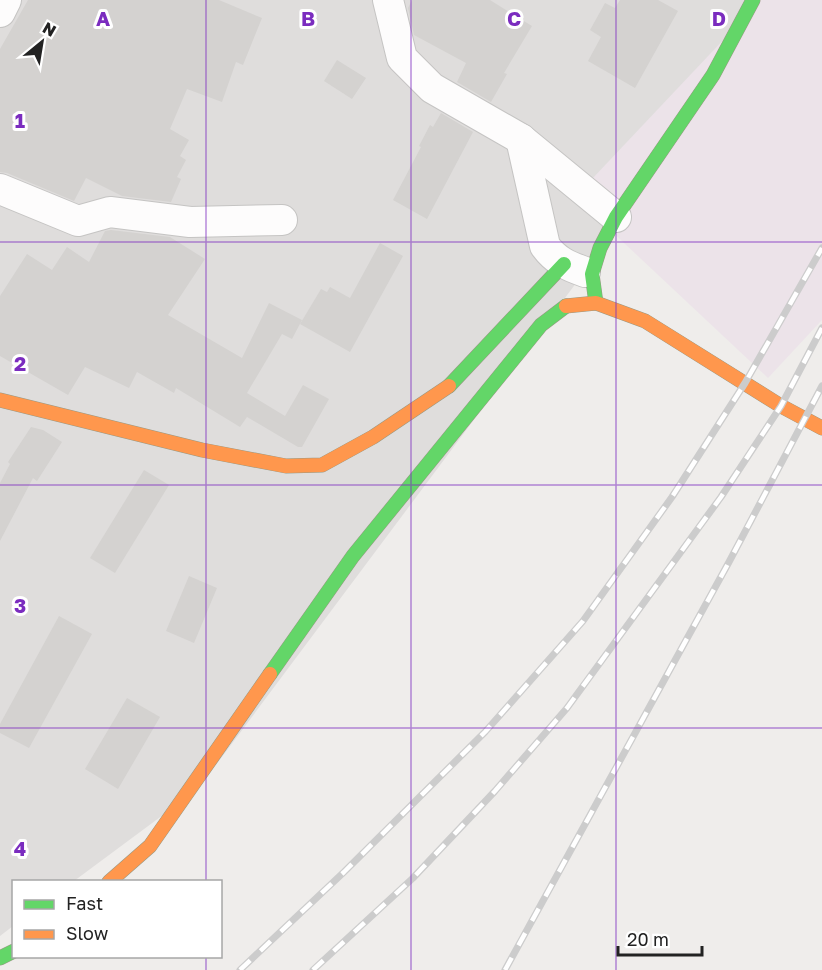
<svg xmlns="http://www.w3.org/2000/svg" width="822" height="970" viewBox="0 0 822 970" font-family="'Golos Text',sans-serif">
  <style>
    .residential { fill: #dfdddc }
    .industrial { fill: #ece3e9 }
    .building { fill: #d4d2d0 }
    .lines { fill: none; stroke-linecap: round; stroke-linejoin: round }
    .street-casing { stroke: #c5c4c3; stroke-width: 32 }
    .fast-casing { stroke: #989983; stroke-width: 15 }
    .slow-casing { stroke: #989983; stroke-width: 15 }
    .street { stroke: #fdfcfc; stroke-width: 30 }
    .fast { stroke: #63d668; stroke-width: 14 }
    .slow { stroke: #ff974d; stroke-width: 14 }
    .rail-casing { stroke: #ccc; stroke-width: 7 }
    .rail { stroke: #fff; stroke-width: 4.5; stroke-dasharray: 14; stroke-linecap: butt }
    .grid { fill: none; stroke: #7b2cbf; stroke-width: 1.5; stroke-opacity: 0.55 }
    .grid-label { font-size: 20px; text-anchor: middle; font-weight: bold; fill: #7b2cbf; stroke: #fff; stroke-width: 6; stroke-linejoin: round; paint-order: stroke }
  </style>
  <rect width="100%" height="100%" fill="#efedeb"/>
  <!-- residential -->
  <path class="residential" d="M0,0H751L671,156L198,789L74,881L14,882L13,926L0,936Z"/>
  <!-- industrial -->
  <path class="industrial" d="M761,0H822V320L768,378L575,197Z"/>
  <!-- building -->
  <g class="building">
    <path d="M28,0H219L262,18L243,65L236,62L222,102L187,89L170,129L189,140L180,156L186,160L177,177L181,179L171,202L122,196L86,178L74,201L7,173L0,172V49Z"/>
    <path d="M412,0H490L532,26L504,73L507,74L491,102L457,82L466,63L414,35L408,8Z"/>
    <path d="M620,0H658L678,11L635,88L588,61L601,37L590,30L605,3L615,8Z"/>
    <path d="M337,60L366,78L352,99L324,81Z"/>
    <path d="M441,113L473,132L427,219L393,200L421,147L419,146L430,125L433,127Z"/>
    <path d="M111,230L170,237L205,259L168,315L242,358L269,303L302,320L292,339L282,334L247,393L285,416L303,385L329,399L302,447H298L247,417L240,427L176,388L174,393L137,372L129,388L85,367L68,395L0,356V296L27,254L52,270L67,247L89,262L105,231Z"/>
    <path d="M380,243L403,256L350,352L300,324L321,289L327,292L330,287L350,298Z"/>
    <path d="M31,427L43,430L62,442L37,481L33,478L0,541V483L10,464L8,462Z"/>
    <path d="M144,470L169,485L115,573L90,558Z"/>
    <path d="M189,576L217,588L194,643L166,631Z"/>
    <path d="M59,616L92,634L29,748L0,733V724Z"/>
    <path d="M127,698L160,717L118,789L85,769Z"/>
  </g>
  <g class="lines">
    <!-- street casing -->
    <g class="street-casing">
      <g id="street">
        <path d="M388,0L402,58L432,88L521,139L616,217"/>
        <path d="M0,12L6,0"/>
        <path d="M521,139L545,246C556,261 568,266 585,272"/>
        <path d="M0,189L78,221L110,212L190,222L282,220"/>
      </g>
    </g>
    <!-- fast casing -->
    <g class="fast-casing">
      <g id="fast">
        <path d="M596,303L592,274L600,248L616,217L713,75L753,0"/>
        <path d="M449,386L564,264"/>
        <path d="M270,674L353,556L541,325L566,306"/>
        <path d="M0,958L14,951"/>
      </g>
    </g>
    <!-- slow casing -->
    <g class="slow-casing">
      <g id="slow">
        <path d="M566,306L596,303L645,321L781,406L822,428"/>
        <path d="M0,400L202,450L286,466L322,465L373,437L449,386"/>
        <path d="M109,882L150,846L270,674"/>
      </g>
    </g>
    <!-- street -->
    <use href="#street" class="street"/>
    <!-- fast -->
    <use href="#fast" class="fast"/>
    <!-- slow -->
    <use href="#slow" class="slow"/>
    <!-- rail casing -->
    <g class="rail-casing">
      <g id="rail">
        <path d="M240,970L344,872L485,732L583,621L672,497L745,383L822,248"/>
        <path d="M313,970L413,878L495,791L567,708L721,497L781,406L822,328"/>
        <path d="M505,970L729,562L822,386"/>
      </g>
    </g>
    <!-- rail -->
    <use href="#rail" class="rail"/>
  </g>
  <!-- grid -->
  <path class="grid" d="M206,0V882M411,0V970M616,0V970M0,242H822M0,485H822M0,728H822M206,956V970"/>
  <g class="grid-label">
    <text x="103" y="26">A</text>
    <text x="308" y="26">B</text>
    <text x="514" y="26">C</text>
    <text x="719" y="26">D</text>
    <text x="20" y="128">1</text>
    <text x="20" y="371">2</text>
    <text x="20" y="613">3</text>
    <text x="20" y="856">4</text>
  </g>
  <!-- legend -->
  <rect x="12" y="880" width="210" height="78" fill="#ffffff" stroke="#a7a7a7" stroke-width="1.5"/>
  <rect x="24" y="900" width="30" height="9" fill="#63d668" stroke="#a7a7a7" stroke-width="1.5"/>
  <text x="66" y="910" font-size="18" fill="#222222">Fast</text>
  <rect x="24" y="930" width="30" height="9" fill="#ff974d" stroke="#a7a7a7" stroke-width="1.5"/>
  <text x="66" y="940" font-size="18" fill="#222222">Slow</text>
  <!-- north arrow -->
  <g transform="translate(42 42) rotate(30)" stroke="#ffffff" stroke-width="4.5" paint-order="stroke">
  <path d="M0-4.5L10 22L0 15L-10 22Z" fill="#222222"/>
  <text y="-9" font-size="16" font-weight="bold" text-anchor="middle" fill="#222222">N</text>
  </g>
  <!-- scale -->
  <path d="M618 946v9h84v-9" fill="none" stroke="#222222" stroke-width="3"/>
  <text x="627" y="946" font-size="18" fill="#222222" stroke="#ffffff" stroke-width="4.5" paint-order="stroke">20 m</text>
</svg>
